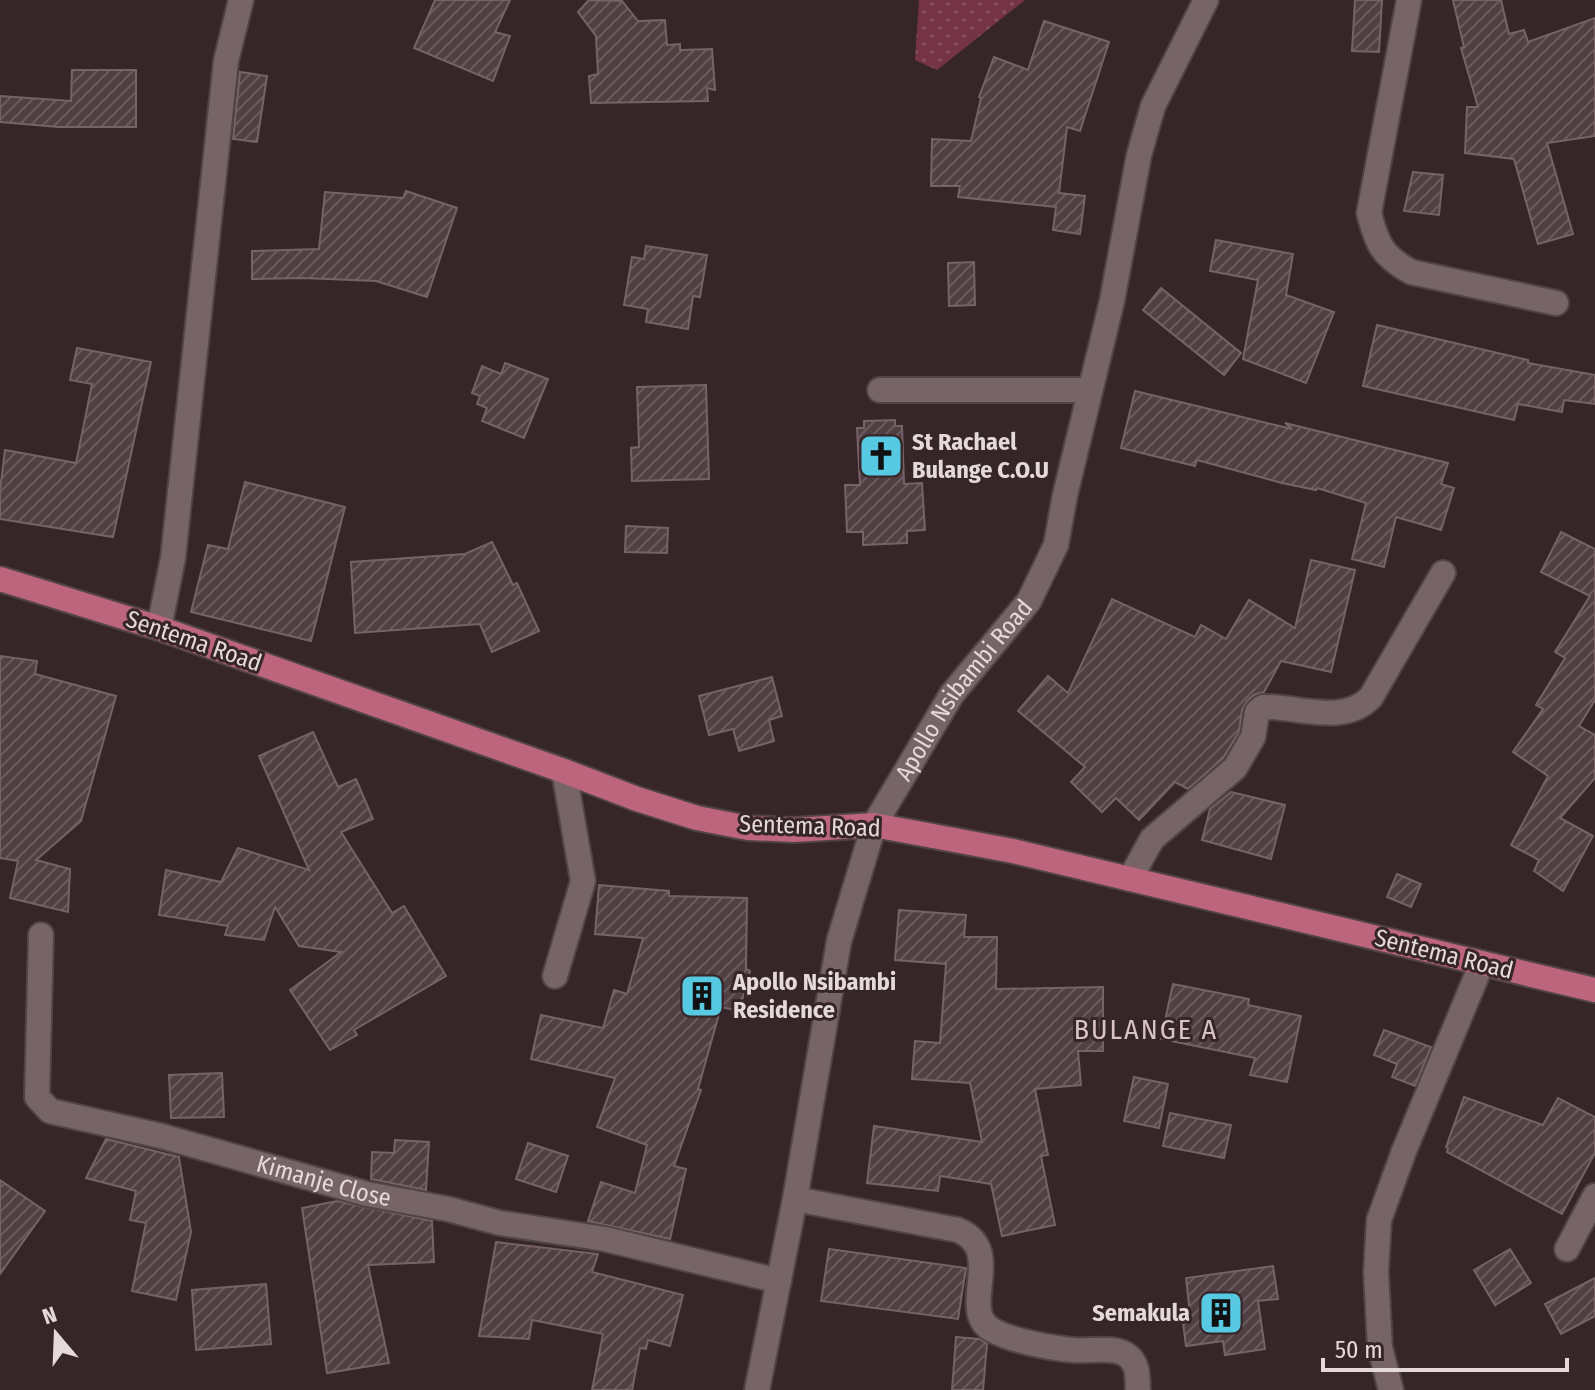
<svg xmlns="http://www.w3.org/2000/svg" width="1595" height="1390" viewBox="0 0 1595 1390" font-family="'Fira Sans Condensed',sans-serif">
  <style>
    .grass { fill: url(#grass-dots) }
    .building { fill: url(#building-hatch); stroke: #776367; stroke-width: 2 }
    .lines { fill: none; stroke-linecap: round; stroke-linejoin: round }
    .minor-casing { stroke: #514446; stroke-width: 28 }
    .major-casing { stroke: #514446; stroke-width: 28 }
    .minor { stroke: #776467; stroke-width: 24 }
    .major { stroke: #bd657c; stroke-width: 24 }
    .labels { text-anchor: middle; dominant-baseline: central; stroke-width: 6; stroke-linejoin: round; paint-order: stroke }
    .poi-label { font-size: 24px; font-weight: bold; fill: #e5d9db; stroke: #362629; text-anchor: start }
    .street-label { font-size: 24px; fill: #e5d9db; stroke: #362629 }
    .quarter-label { font-size: 28px; letter-spacing: 2px; fill: #d8c2c5; stroke: #362629 }
  </style>
  <defs>
    <pattern id="grass-dots" width="8" height="8" patternUnits="userSpaceOnUse" patternTransform="scale(2)"><rect width="8" height="8" fill="#753445"/><path d="M2 2h.1M6 6h.1" fill="none" stroke="#88515f" stroke-width="1.8" stroke-linecap="round"/></pattern>
    <pattern id="building-hatch" width="6" height="6" patternUnits="userSpaceOnUse" patternTransform="scale(2)"><rect width="6" height="6" fill="#514043"/><path d="M-1 1l2-2M0 6l6-6M5 7l2-2" fill="none" stroke="#6a5b5e"/></pattern>
  </defs>
  <rect width="100%" height="100%" fill="#362629"/>
  <!-- grass -->
  <path class="grass" d="M919,0H1025L937,70L915,60Z"/>
  <!-- building -->
  <g class="building">
    <path d="M435,0H510L495,32L510,36L493,81L414,48Z"/>
    <path d="M589,0L622,1L638,21L665,20L667,45L680,44V50L712,49L715,90L707,88L708,101L591,103L589,76L598,74L596,36L578,12Z"/>
    <path d="M1355,0H1382L1379,52L1352,51Z"/>
    <path d="M1453,0H1501L1509,34L1524,30L1528,42L1595,18V136L1547,143L1573,234L1538,244L1514,159L1465,153L1467,107H1478L1461,48L1464,47Z"/>
    <path d="M1044,21L1109,42L1080,131L1067,127L1059,193L1085,196L1080,234L1053,230L1056,207L958,197L960,186H931L932,139L971,141L981,98L979,97L994,57L1028,70Z"/>
    <path d="M72,70H136V127H58L0,122V96L71,101Z"/>
    <path d="M240,72L267,76L257,142L233,139Z"/>
    <path d="M1413,172L1443,175L1439,215L1404,211Z"/>
    <path d="M406,191L457,208L427,297L376,281L303,278L252,279V251L319,249L325,192L403,198Z"/>
    <path d="M1216,240L1293,254L1286,295L1334,312L1306,383L1243,359L1258,280L1210,271Z"/>
    <path d="M646,246L707,255L700,297L693,296L688,329L646,322L648,309L624,305L632,257L644,259Z"/>
    <path d="M974,262L975,305L949,306L948,263Z"/>
    <path d="M1161,288L1241,353L1224,375L1143,310Z"/>
    <path d="M1377,325L1528,360V363L1595,375V404L1564,400L1562,412L1518,404L1514,420L1363,386Z"/>
    <path d="M77,348L151,362L113,537L0,519V490L5,450L76,463L92,384L70,380Z"/>
    <path d="M505,363L548,379L524,438L482,421L487,408L477,404L480,396L472,393L482,366L501,374Z"/>
    <path d="M706,385L709,479L632,481L631,448L639,447L637,387Z"/>
    <path d="M1135,391L1292,429L1285,423L1448,463L1441,484L1454,488L1441,530L1396,517L1384,567L1352,559L1366,503L1317,488L1316,490L1282,483L1197,460L1195,466L1121,448Z"/>
    <path d="M895,420V426H902L904,484L922,483L925,530L907,531V543L863,545V532H847L845,485H860L857,428H864V421Z"/>
    <path d="M245,482L345,507L311,641L191,612L208,545L228,549Z"/>
    <path d="M626,526L668,528L667,553L625,552Z"/>
    <path d="M1561,532L1595,549V700L1579,726L1595,735V778L1560,818L1593,836L1563,891L1534,871L1539,860L1511,845L1548,776L1513,752L1543,709L1536,705L1565,658L1555,652L1590,596L1541,572Z"/>
    <path d="M492,542L513,585L517,583L539,631L492,652L480,624L355,633L351,562L465,554Z"/>
    <path d="M1311,560L1355,570L1331,672L1281,661L1264,692L1254,695L1247,701L1242,710L1239,732L1223,758L1188,789L1175,782L1139,820L1116,798L1102,812L1071,782L1085,767L1018,711L1048,676L1068,693L1112,599L1195,637L1201,625L1226,639L1249,600L1295,628Z"/>
    <path d="M0,656L37,661L35,674L116,696L81,821L36,860L70,869L68,912L10,898L18,861L0,858Z"/>
    <path d="M772,677L782,716L769,720L774,741L739,751L733,729L709,735L699,696Z"/>
    <path d="M313,732L338,787L356,779L373,819L341,832L392,913L404,906L446,976L354,1030L357,1035L330,1050L290,990L341,952L299,946L275,907L264,940L225,935L228,926L159,915L166,870L221,882L238,848L309,870L259,756Z"/>
    <path d="M1231,792L1285,805L1271,859L1202,840L1210,809Z"/>
    <path d="M1397,874L1421,884L1411,907L1387,897Z"/>
    <path d="M599,885L669,891V896L747,898L746,969L750,971L739,1011L721,1007L698,1089L701,1090L674,1166L686,1169L670,1239L588,1221L601,1182L635,1193L647,1145L597,1127L615,1078L531,1059L541,1015L603,1028L614,990L627,994L643,938L595,934Z"/>
    <path d="M899,910L966,915L964,937H997L996,989L1103,987V1051H1078L1081,1085L1035,1089L1048,1155L1041,1156L1055,1225L1002,1236L991,1184L940,1176L938,1191L867,1183L874,1126L982,1142L970,1083L912,1079L915,1041L940,1043L946,964L895,960Z"/>
    <path d="M1173,984L1249,999L1248,1005L1301,1016L1287,1082L1250,1075L1255,1058L1161,1039Z"/>
    <path d="M1384,1030L1431,1047L1415,1086L1392,1077L1397,1064L1374,1055Z"/>
    <path d="M222,1073L224,1117L171,1118L169,1075Z"/>
    <path d="M1134,1077L1168,1084L1159,1128L1124,1121Z"/>
    <path d="M1464,1097L1543,1125L1558,1098L1595,1117V1153L1562,1214L1447,1152L1448,1148L1446,1147Z"/>
    <path d="M1170,1113L1231,1125L1224,1158L1163,1146Z"/>
    <path d="M106,1139L179,1157L191,1232L176,1300L132,1291L146,1223L130,1220L136,1191L86,1178Z"/>
    <path d="M395,1140L429,1142L426,1190L371,1179L372,1152L394,1153Z"/>
    <path d="M528,1143L568,1156L556,1192L516,1179Z"/>
    <path d="M0,1180L45,1211L0,1274Z"/>
    <path d="M337,1201L432,1221L434,1262L368,1265L389,1363L327,1373L302,1208Z"/>
    <path d="M496,1242L598,1254L592,1272L683,1295L670,1346L648,1340L646,1349L640,1348L632,1390H592L603,1334L532,1320L529,1339L479,1336Z"/>
    <path d="M829,1249L966,1268L958,1319L821,1301Z"/>
    <path d="M1510,1249L1531,1283L1495,1305L1474,1270Z"/>
    <path d="M1273,1266L1278,1299L1258,1301L1265,1349L1225,1355L1223,1341L1186,1346L1182,1315L1190,1314L1186,1278Z"/>
    <path d="M1595,1278V1316L1561,1334L1545,1304Z"/>
    <path d="M266,1284L271,1344L196,1350L192,1290Z"/>
    <path d="M956,1337L980,1339L987,1344L983,1390H952Z"/>
  </g>
  <g class="lines">
    <!-- minor casing -->
    <g class="minor-casing">
      <g id="minor">
        <path d="M1409,0L1369,213C1377,244 1382,256 1411,272L1556,303"/>
        <path d="M880,390H1090"/>
        <path d="M159,628L173,558L226,61L241,0"/>
        <path d="M1130,879L1152,839L1235,768L1253,737L1257,712L1263,707C1298,706 1344,726 1371,697L1443,573"/>
        <path id="s1" d="M41,935L37,1097L50,1111L161,1136L367,1194L448,1209L500,1223L605,1239L779,1281"/>
        <path d="M555,976L583,881L564,771"/>
        <path d="M795,1199L958,1230C1008,1251 955,1312 994,1331C1013,1341 1051,1348 1073,1350C1089,1352 1115,1345 1128,1356C1139,1365 1137,1377 1138,1390"/>
        <path d="M1567,1249L1595,1196"/>
        <path id="s2" d="M757,1390L795,1199L839,941L874,825L952,694L1029,601L1056,545L1065,495L1112,301L1139,155L1153,106L1206,0"/>
        <path d="M1391,1390L1380,1348L1376,1272L1379,1220L1404,1151L1482,963"/>
      </g>
    </g>
    <!-- major casing -->
    <g class="major-casing">
      <path id="major" d="M0,579L159,628L564,771L637,799L697,818L748,828L794,830L874,825L1013,851L1595,990"/>
    </g>
    <!-- minor -->
    <use href="#minor" class="minor"/>
    <!-- major -->
    <use href="#major" class="major"/>
  </g>
  <!-- icons -->
  <defs>
    <g id="church-square" transform="scale(2.3)"><rect x="-9" y="-9" width="18" height="18" rx="4" fill="#58c9e3" stroke="#362629"/><path d="M-1.2-6h2.4v3.5h3.3v2.4h-3.3V6h-2.4V-.1h-3.3v-2.4h3.3Z" fill="#111"/></g>
    <g id="building-square" transform="scale(2.3)"><rect x="-9" y="-9" width="18" height="18" rx="4" fill="#58c9e3" stroke="#362629"/><path d="M-4-6H4V6H1V3H-1V6H-4ZM-2.5-4.3h1.7v1.8h-1.7ZM.8-4.3h1.7v1.8H.8ZM-2.5-1h1.7V.8h-1.7ZM.8-1h1.7V.8H.8Z" fill="#111"/></g>
  </defs>
  <g fill-rule="evenodd">
    <use href="#church-square" x="881" y="456"/>
    <use href="#building-square" x="702" y="996"/>
    <use href="#building-square" x="1221" y="1313"/>
  </g>
  <g class="labels">
    <!-- poi labels -->
    <g class="poi-label">
      <text x="912" y="442">St Rachael<tspan x="912" dy="28">Bulange C.O.U</tspan></text>
      <text x="733" y="982">Apollo Nsibambi<tspan x="733" dy="28">Residence</tspan></text>
      <text x="1190" y="1313" text-anchor="end">Semakula</text>
    </g>
    <!-- street labels -->
    <g class="street-label">
      <text transform="translate(194 641) rotate(19)">Sentema Road</text>
      <text stroke="none"><textPath href="#s2" startOffset="740">Apollo Nsibambi Road</textPath></text>
      <text transform="translate(810 826) rotate(2)">Sentema Road</text>
      <text transform="translate(1444 954) rotate(14)">Sentema Road</text>
      <text stroke="none"><textPath href="#s1" startOffset="464">Kimanje Close</textPath></text>
    </g>
    <!-- quarter labels -->
    <g class="quarter-label">
      <text x="1146" y="1029">BULANGE A</text>
    </g>
  </g>
  <!-- north arrow -->
  <g transform="translate(56 1334) rotate(341)" stroke="#362629" stroke-width="6" paint-order="stroke">
  <path d="M0-6L14 30L0 20L-14 30Z" fill="#e5d9db"/>
  <text y="-12" font-size="22" font-weight="bold" text-anchor="middle" fill="#e5d9db">N</text>
  </g>
  <!-- scale -->
  <path d="M1323 1358v12h244v-12" fill="none" stroke="#e5d9db" stroke-width="4"/>
  <text x="1335" y="1358" font-size="24" fill="#e5d9db" stroke="#362629" stroke-width="6" paint-order="stroke">50 m</text>
</svg>
